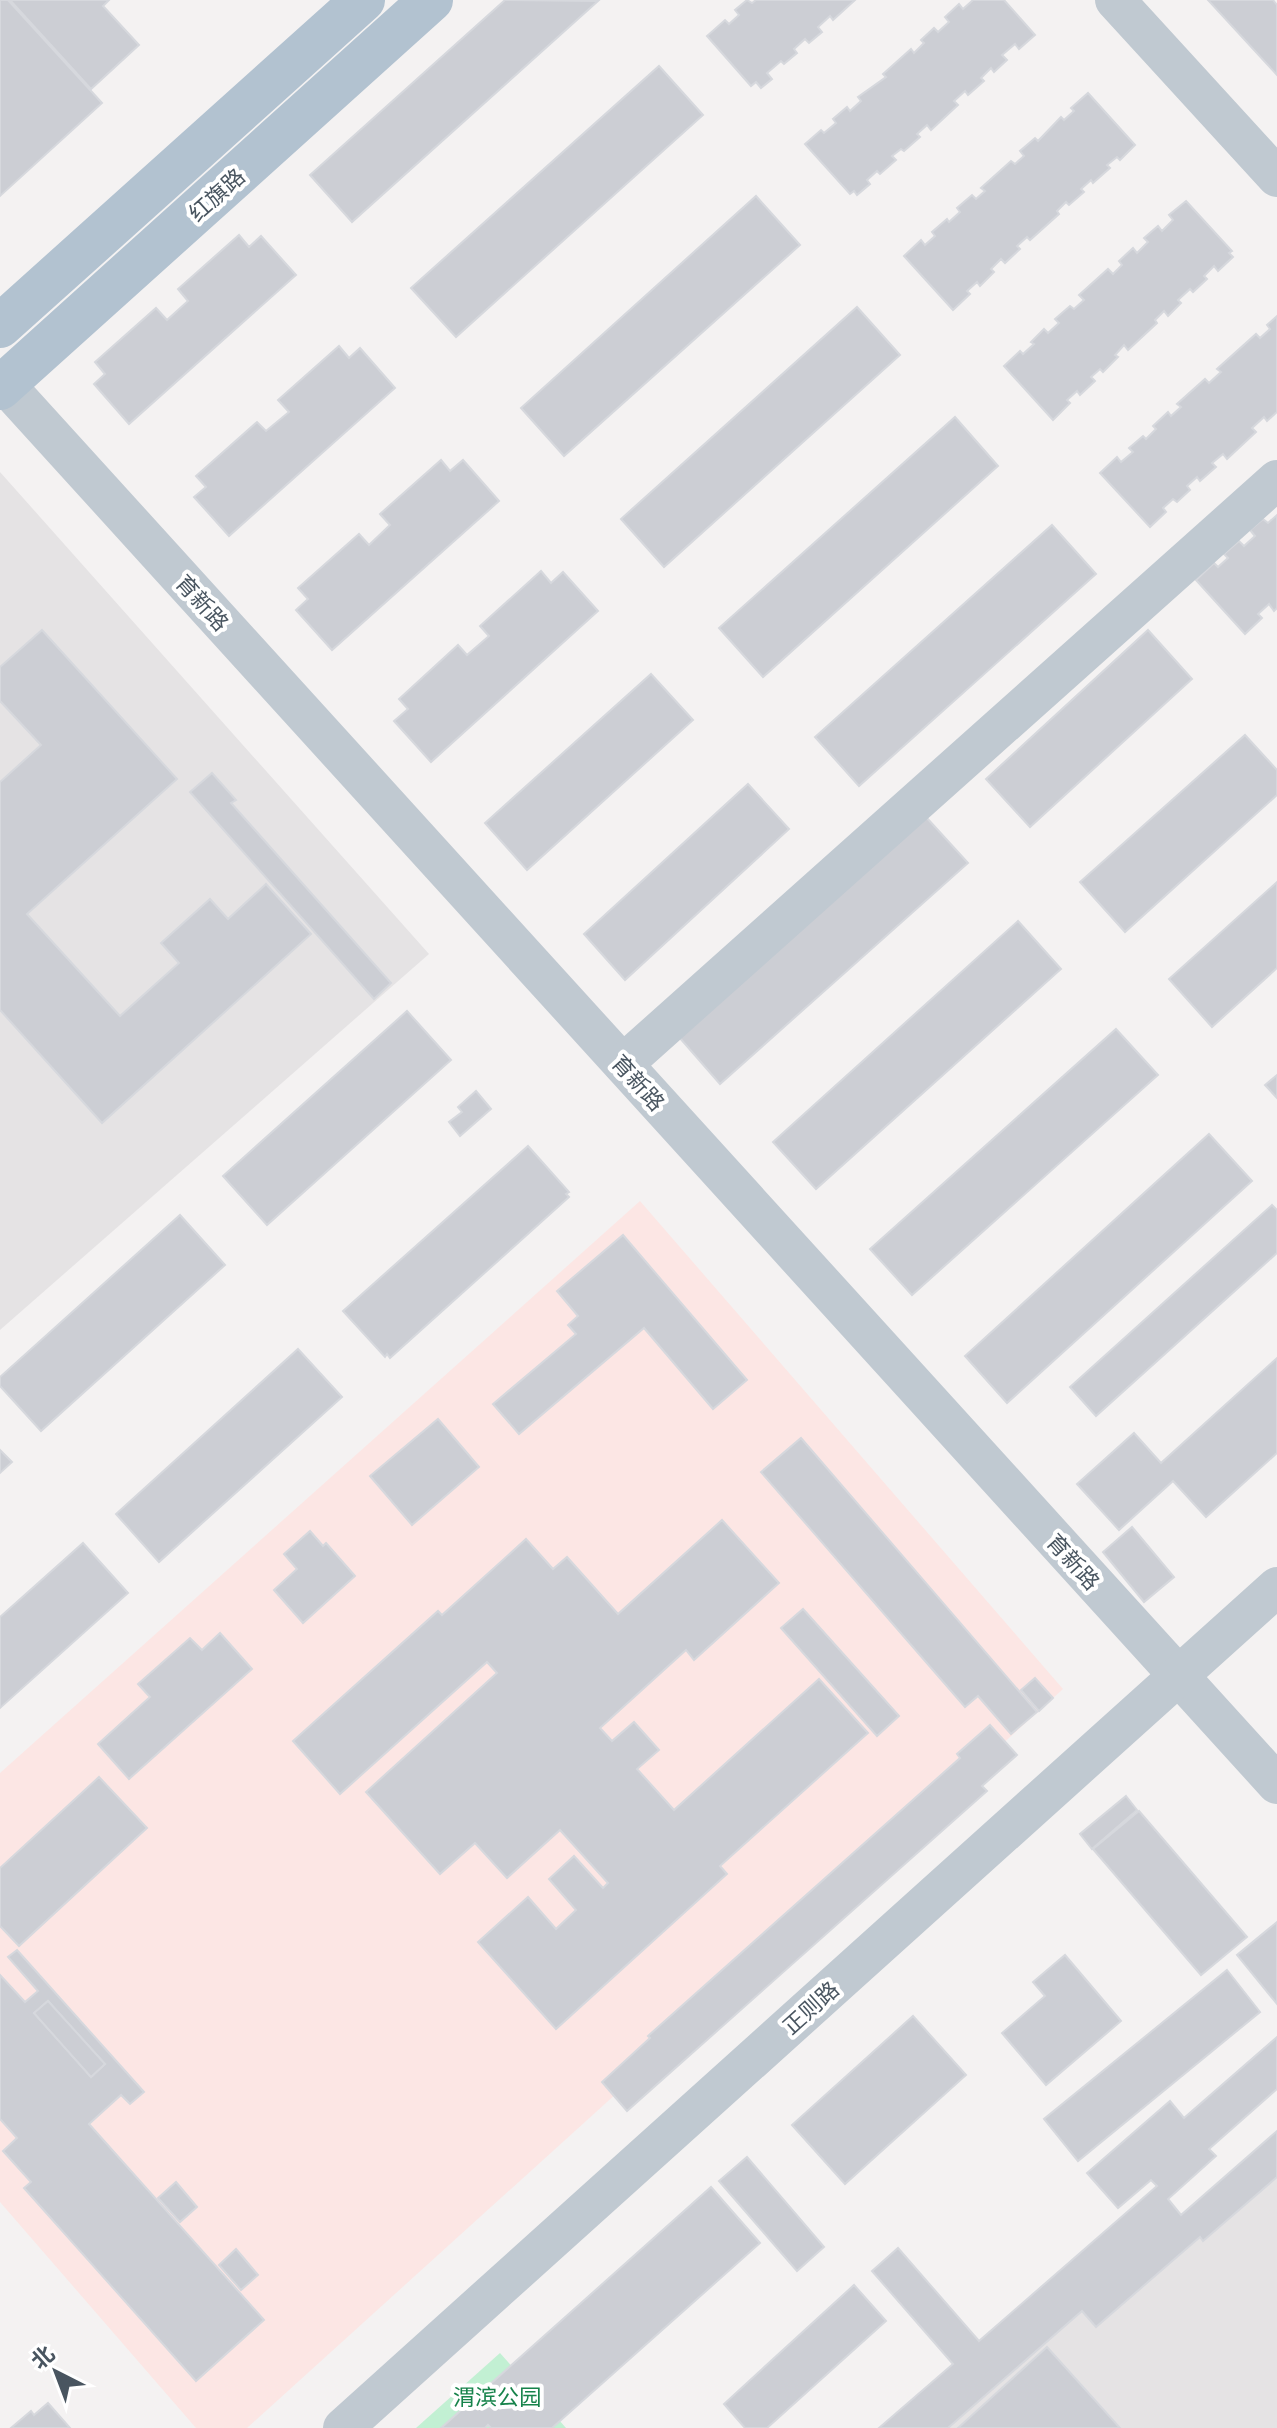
<svg xmlns="http://www.w3.org/2000/svg" width="1277" height="2428" viewBox="0 0 1277 2428" font-family="'Open Sans','Noto Sans SC',sans-serif">
  <style>
    .education { fill: #e5e3e4 }
    .medical { fill: #fce6e4 }
    .green { fill: #c2f0d3 }
    .building { fill: #ccced4; stroke: #d6d8dd; stroke-width: 2; fill-rule: evenodd }
    .lines { fill: none; stroke-linecap: round; stroke-linejoin: round }
    .minor { stroke: #c0c9d1; stroke-width: 40 }
    .major { stroke: #b2c2d0; stroke-width: 44 }
    .labels { text-anchor: middle; dominant-baseline: central; stroke-width: 8; stroke-linejoin: round; paint-order: stroke }
    .street-label { font-size: 22px; fill: #495560; stroke: #fff }
    .park-label { font-size: 22px; fill: #17834b; stroke: #fff }
  </style>
  <rect width="100%" height="100%" fill="#f4f2f2"/>
  <!-- education -->
  <g class="education">
    <path d="M0,472L429,954L0,1330Z"/>
    <path d="M1277,2137V2428H942Z"/>
  </g>
  <!-- medical -->
  <path class="medical" d="M640,1201L1063,1689L247,2428H196L0,2202V1773Z"/>
  <!-- green -->
  <path class="green" d="M500,2353L566,2428H416Z"/>
  <!-- building -->
  <g class="building">
    <path d="M0,0H8L102,103L0,196Z"/>
    <path d="M10,0H109L103,6L139,45L91,89Z"/>
    <path d="M505,0L598,1L352,222L310,175Z"/>
    <path d="M747,0L752,3L756,0H855L833,20L830,16L818,27L822,32L809,43L805,39L794,49L797,53L784,64L781,61L767,73L772,79L761,88L756,82L751,86L707,36L725,20L729,24L739,15L735,10Z"/>
    <path d="M973,0H1004L1035,35L1019,49L1015,44L1002,55L1007,60L994,72L991,68L981,78L984,81L968,95L965,91L954,101L958,105L931,130L927,125L917,134L920,137L904,151L901,149L892,156L896,160L880,174L877,171L867,180L870,184L857,195L854,191L850,194L805,144L821,130L824,133L836,123L833,119L847,107L850,111L861,101L858,97L886,77L883,74L911,49L914,53L924,43L921,40L934,28L938,32L949,22L945,17L959,4L963,9Z"/>
    <path d="M1208,0H1273L1277,5V75Z"/>
    <path d="M659,66L703,115L456,337L411,288Z"/>
    <path d="M1088,93L1135,145L1120,160L1117,157L1107,165L1110,168L1093,183L1091,180L1081,189L1084,192L1069,205L1066,202L1057,211L1059,214L1030,240L1027,237L1017,246L1020,249L1005,263L1001,259L991,269L994,272L980,286L977,282L967,291L970,294L953,310L904,256L921,240L925,245L935,236L932,232L947,219L949,222L960,212L957,208L972,195L976,199L985,191L981,188L1011,161L1015,164L1024,156L1020,151L1035,138L1038,141L1061,117L1064,120L1074,111L1071,108Z"/>
    <path d="M756,196L800,245L564,456L521,408Z"/>
    <path d="M1186,201L1232,251L1229,253L1233,257L1218,271L1214,266L1204,276L1207,279L1193,292L1190,289L1178,300L1181,303L1168,316L1164,311L1155,320L1157,323L1128,350L1124,345L1115,355L1118,357L1103,372L1100,369L1091,377L1095,381L1080,395L1077,391L1067,400L1070,403L1053,420L1004,366L1020,351L1023,354L1034,344L1031,342L1044,329L1048,333L1059,323L1055,319L1070,306L1074,309L1084,300L1079,295L1108,269L1113,274L1122,265L1119,261L1133,248L1137,253L1148,242L1144,238L1158,226L1162,231L1173,220L1169,215Z"/>
    <path d="M239,235L249,247L261,236L296,275L129,424L94,384L105,374L95,362L156,308L167,320L188,301L178,289Z"/>
    <path d="M857,307L900,355L664,567L621,519Z"/>
    <path d="M1277,316V412L1267,421L1264,417L1252,428L1256,432L1227,459L1223,454L1212,463L1216,467L1200,481L1197,477L1187,486L1190,490L1177,502L1173,499L1163,508L1166,512L1150,527L1100,473L1117,457L1121,462L1133,452L1129,448L1143,436L1146,439L1156,429L1153,426L1168,412L1171,416L1181,407L1177,404L1205,379L1209,383L1221,372L1217,369L1256,334L1260,338L1270,329L1267,325Z"/>
    <path d="M339,346L349,358L360,348L395,388L229,536L194,497L206,487L196,476L257,422L266,431L289,412L278,400Z"/>
    <path d="M955,417L998,466L763,677L719,628Z"/>
    <path d="M441,460L450,471L463,460L499,501L332,650L296,610L308,599L298,588L359,534L369,545L390,525L380,514Z"/>
    <path d="M1277,515V608L1274,611L1269,604L1258,614L1262,618L1245,634L1196,580L1214,563L1218,567L1228,558L1224,554L1239,541L1244,546L1255,536L1250,530L1263,519L1268,523Z"/>
    <path d="M1052,525L1096,574L859,786L815,737Z"/>
    <path d="M541,571L551,583L563,572L598,611L431,762L394,721L408,709L399,699L458,645L467,655L489,636L480,626Z"/>
    <path d="M42,630L177,779L27,914L120,1016L179,963L161,943L210,899L228,919L266,884L311,934L102,1123L0,1010V782L41,745L0,701V667Z"/>
    <path d="M1148,630L1192,679L1030,827L986,779Z"/>
    <path d="M651,674L693,720L527,870L485,823Z"/>
    <path d="M1245,735L1277,770V795L1125,932L1080,882Z"/>
    <path d="M212,773L236,800L231,803L391,983L374,999L190,792Z"/>
    <path d="M748,784L789,829L625,980L584,934Z"/>
    <path d="M926,817L968,863L720,1084L679,1037Z"/>
    <path d="M1277,882V968L1212,1027L1169,979Z"/>
    <path d="M1018,921L1061,969L816,1189L773,1142Z"/>
    <path d="M407,1011L451,1060L267,1225L223,1176Z"/>
    <path d="M1116,1029L1158,1075L912,1295L870,1249Z"/>
    <path d="M1277,1075V1098L1265,1085Z"/>
    <path d="M476,1091L491,1109L460,1136L449,1122L462,1112L458,1107Z"/>
    <path d="M1209,1134L1252,1181L1007,1403L965,1356Z"/>
    <path d="M528,1146L569,1192L566,1194L569,1197L390,1358L387,1354L385,1357L343,1311Z"/>
    <path d="M1272,1205L1277,1210V1253L1096,1416L1070,1387Z"/>
    <path d="M180,1215L225,1265L41,1431L0,1386V1377Z"/>
    <path d="M623,1235L747,1380L713,1409L644,1328L519,1434L493,1404L576,1334L568,1325L578,1316L557,1291Z"/>
    <path d="M298,1349L342,1397L159,1562L116,1514Z"/>
    <path d="M1277,1358V1453L1206,1517L1173,1481L1119,1530L1077,1484L1134,1433L1161,1463Z"/>
    <path d="M438,1419L479,1467L412,1525L370,1476Z"/>
    <path d="M801,1438L1037,1712L1011,1734L978,1696L965,1707L761,1472Z"/>
    <path d="M0,1450L12,1462L0,1473Z"/>
    <path d="M722,1520L779,1583L694,1660L686,1650L600,1728L612,1741L634,1722L659,1750L637,1769L674,1810L819,1679L868,1733L720,1866L727,1874L556,2029L478,1942L528,1897L556,1929L576,1910L549,1879L574,1856L603,1888L608,1883L560,1830L507,1878L475,1843L440,1874L366,1792L497,1673L487,1662L340,1794L293,1741L438,1611L442,1615L526,1539L553,1569L567,1557L618,1614Z"/>
    <path d="M1132,1527L1174,1577L1144,1602L1103,1552Z"/>
    <path d="M310,1531L323,1546L326,1543L355,1576L303,1623L274,1590L297,1569L284,1554Z"/>
    <path d="M83,1543L128,1593L0,1708V1617Z"/>
    <path d="M803,1609L899,1716L877,1736L781,1628Z"/>
    <path d="M220,1633L252,1669L129,1779L98,1744L150,1697L138,1684L190,1638L202,1650Z"/>
    <path d="M1035,1678L1053,1698L1039,1711L1021,1690Z"/>
    <path d="M990,1725L1017,1755L982,1786L987,1791L627,2111L602,2082L650,2038L648,2036L960,1758L957,1754Z"/>
    <path d="M99,1777L147,1828L19,1946L0,1926V1868Z"/>
    <path d="M1126,1796L1137,1810L1092,1849L1080,1834Z"/>
    <path d="M1139,1811L1247,1937L1201,1975L1093,1849Z"/>
    <path d="M1277,1922V2004L1237,1955Z"/>
    <path d="M17,1950L144,2092L130,2104L121,2095L89,2124L264,2320L196,2381L24,2188L31,2182L3,2151L17,2138L0,2119V1975L25,2002L38,1991L8,1957ZM48,2001L105,2064L91,2077L34,2013Z"/>
    <path d="M1065,1955L1121,2021L1046,2085L1002,2033L1045,1996L1033,1982Z"/>
    <path d="M1227,1970L1260,2012L1078,2161L1044,2119Z"/>
    <path d="M48,2001L105,2064L91,2077L34,2013Z"/>
    <path d="M913,2016L966,2075L845,2184L792,2125Z"/>
    <path d="M1277,2037V2089L1209,2149L1216,2156L1168,2199L1181,2215L1277,2131V2177L1203,2241L1200,2237L1096,2327L1082,2311L948,2428H879L953,2364L872,2271L898,2248L979,2341L1157,2186L1151,2180L1118,2208L1087,2173L1170,2101L1184,2118Z"/>
    <path d="M747,2157L824,2247L797,2271L719,2181Z"/>
    <path d="M176,2182L197,2207L180,2222L158,2198Z"/>
    <path d="M711,2187L760,2243L552,2428H491L488,2425L485,2428H441Z"/>
    <path d="M236,2249L258,2275L241,2290L219,2265Z"/>
    <path d="M854,2285L886,2321L767,2428H745L724,2404Z"/>
    <path d="M1047,2347L1120,2428H958Z"/>
    <path d="M48,2403L70,2428H11L31,2411L34,2415Z"/>
  </g>
  <g class="lines">
    <!-- minor -->
    <g class="minor">
      <path d="M1115,0L1277,177"/>
      <path d="M0,379L1277,1784"/>
      <path d="M623,1064L1277,480"/>
      <path d="M343,2428L1277,1587"/>
    </g>
    <!-- major -->
    <g class="major">
      <path d="M0,326L363,0"/>
      <path d="M0,388L431,0"/>
    </g>
  </g>
  <g class="labels">
    <!-- street labels -->
    <g class="street-label">
      <text transform="translate(216 194) rotate(-42)">红旗路</text>
      <text transform="translate(203 602) rotate(48)">育新路</text>
      <text transform="translate(639 1082) rotate(48)">育新路</text>
      <text transform="translate(1074 1561) rotate(48)">育新路</text>
      <text transform="translate(810 2007) rotate(-42)">正则路</text>
    </g>
    <!-- park labels -->
    <g class="park-label">
      <text x="497" y="2396">渭滨公园</text>
    </g>
  </g>
  <!-- north arrow -->
  <g transform="translate(56 2372) rotate(318)" stroke="#ffffff" stroke-width="6" paint-order="stroke">
  <path d="M0-6L14 30L0 20L-14 30Z" fill="#495560"/>
  <text y="-12" font-size="22" font-weight="bold" text-anchor="middle" fill="#495560">北</text>
  </g>
</svg>
